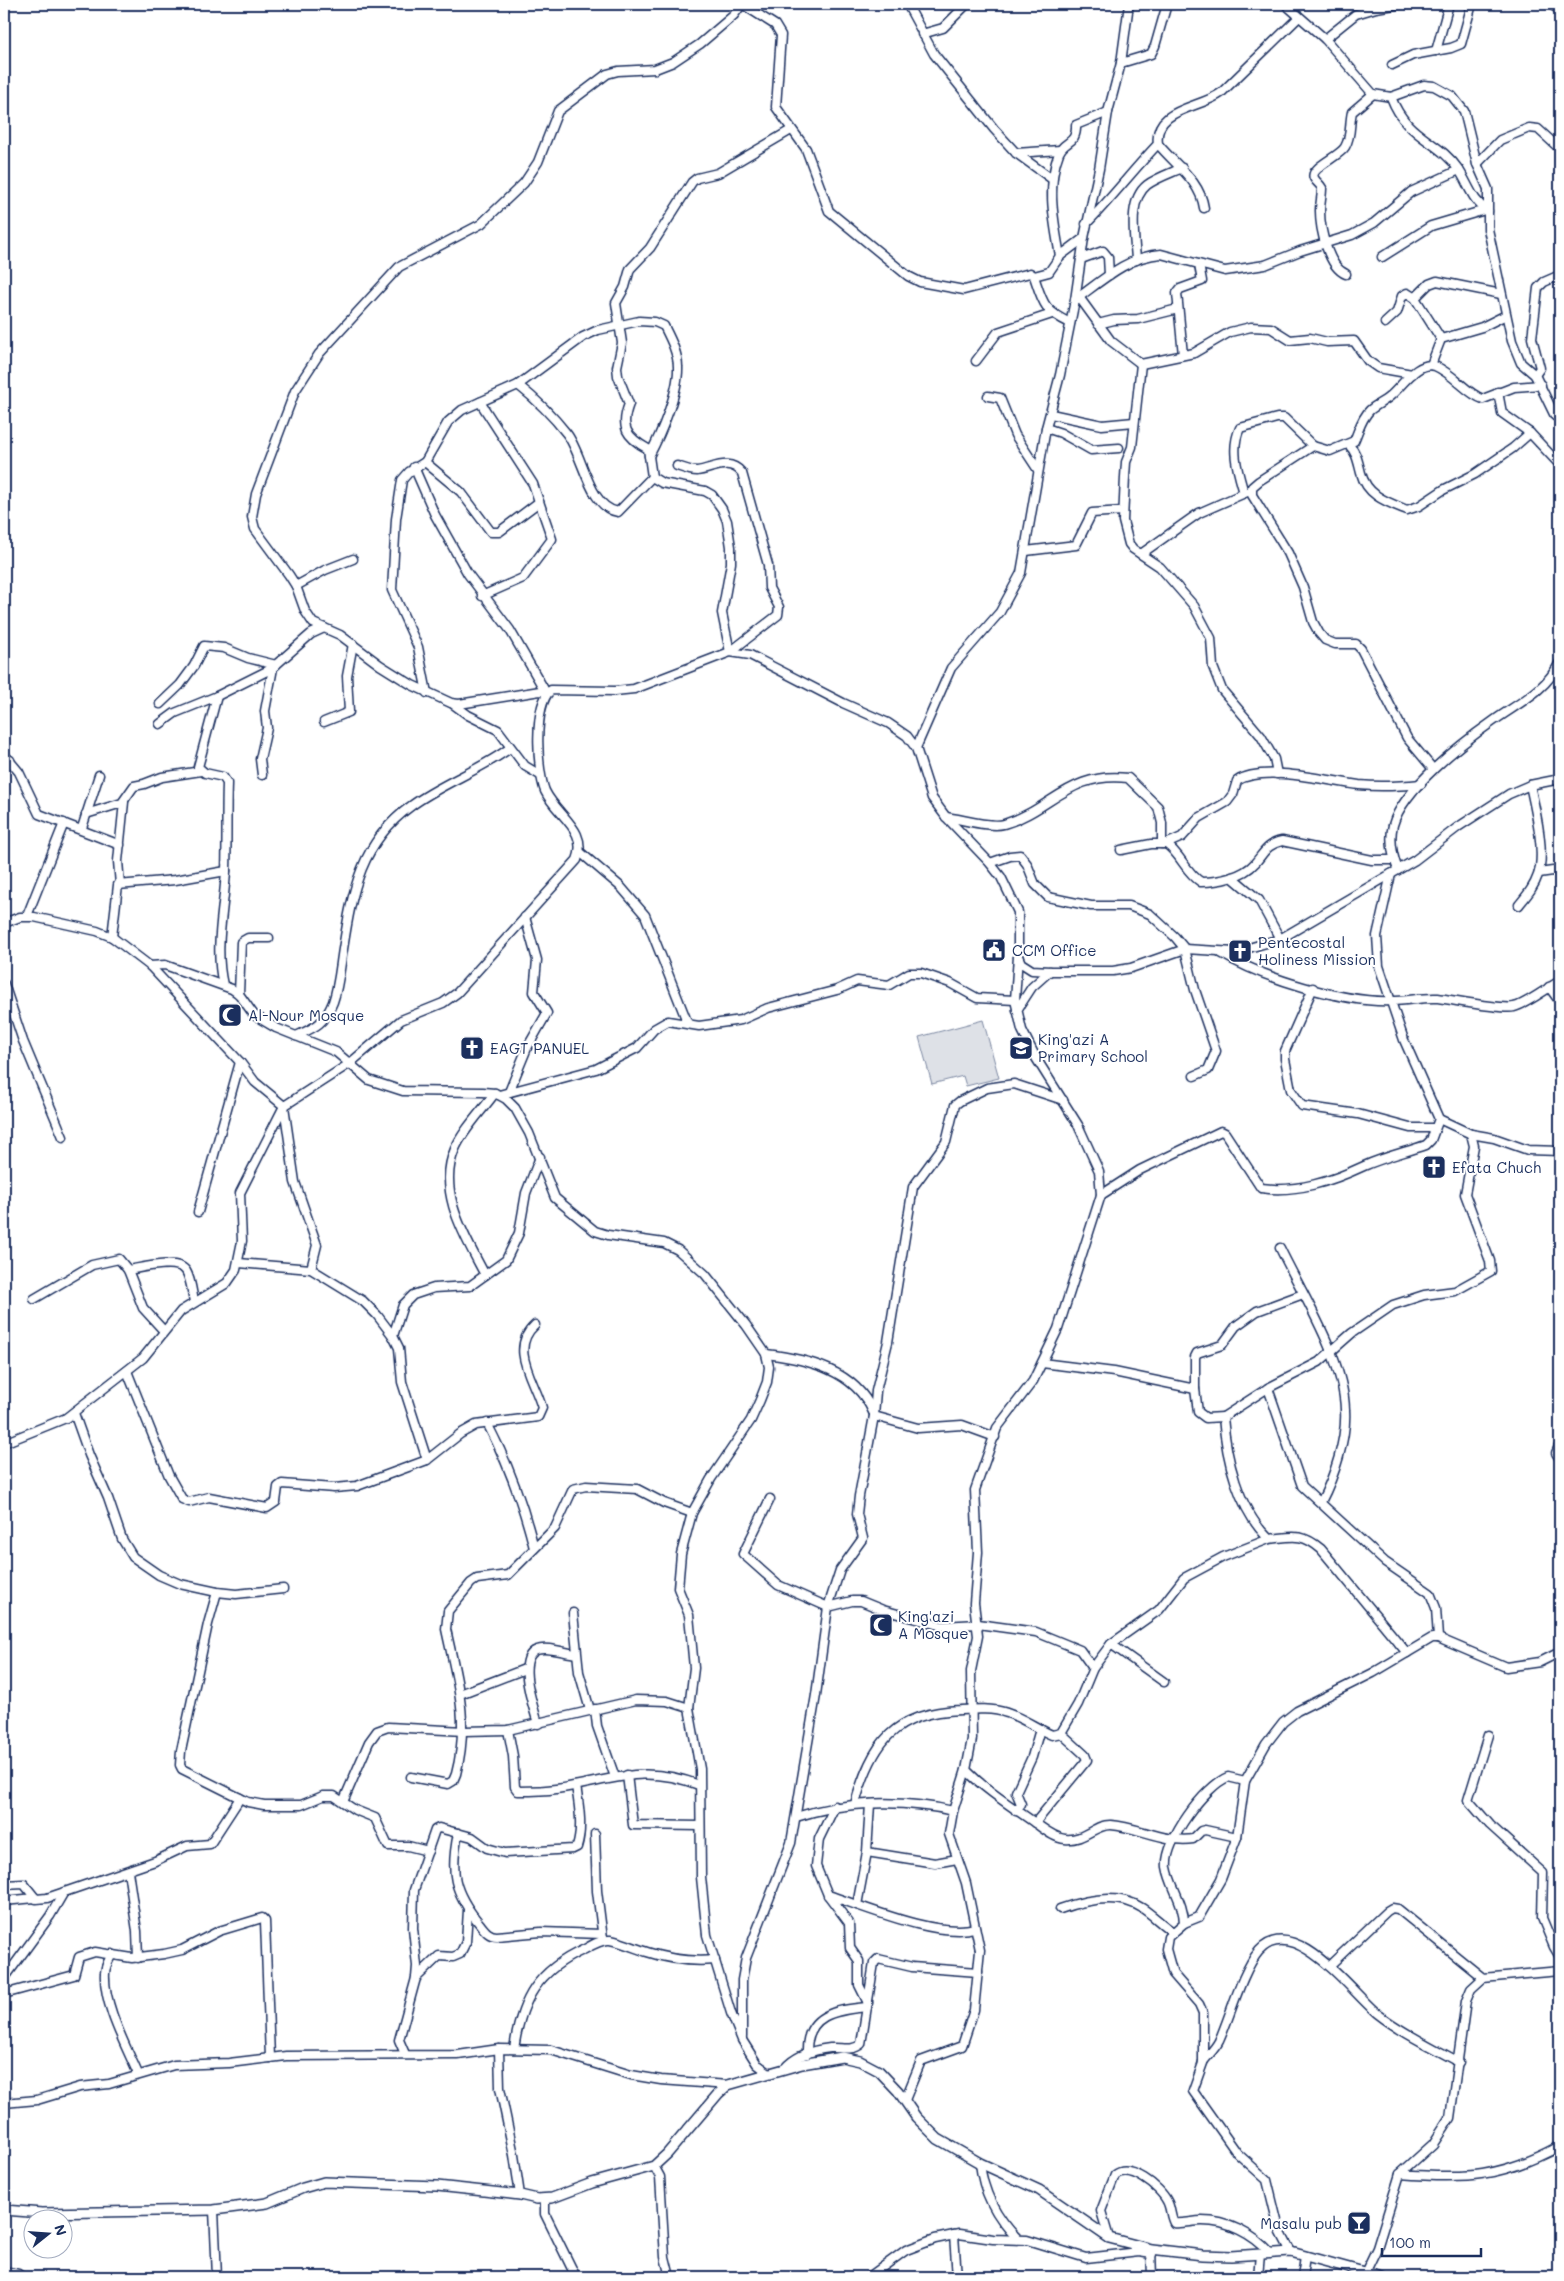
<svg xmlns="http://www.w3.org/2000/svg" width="1564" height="2281" viewBox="0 0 1564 2281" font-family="Mali,sans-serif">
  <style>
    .green { fill: #dee1e7; stroke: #7c88a2 }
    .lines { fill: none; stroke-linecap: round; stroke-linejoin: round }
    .minor-casing { stroke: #1b2f5e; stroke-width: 11 }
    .tertiary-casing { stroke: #1b2f5e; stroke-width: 12 }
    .minor { stroke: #fff; stroke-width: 8 }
    .tertiary { stroke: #fff; stroke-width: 9 }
    .labels { text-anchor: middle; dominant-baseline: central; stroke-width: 4; stroke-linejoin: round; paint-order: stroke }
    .poi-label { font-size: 15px; fill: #1b2f5e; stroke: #fff; text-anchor: start }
  </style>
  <rect width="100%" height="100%" fill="#fff"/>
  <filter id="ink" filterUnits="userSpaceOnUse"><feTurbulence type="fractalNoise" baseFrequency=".02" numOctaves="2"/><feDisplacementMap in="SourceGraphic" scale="10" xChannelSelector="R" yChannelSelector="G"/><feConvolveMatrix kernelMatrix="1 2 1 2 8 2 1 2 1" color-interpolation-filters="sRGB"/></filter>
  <g filter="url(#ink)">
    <!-- green -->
    <path class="green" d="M983,1020L999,1078L966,1086L963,1076L932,1084L919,1037Z"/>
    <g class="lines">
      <!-- minor casing -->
      <g class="minor-casing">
        <g id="minor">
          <path d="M907,4L934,54L994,129L1016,153L1052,179"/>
          <path d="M1285,4L1325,39L1373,94L1391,97L1424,85L1434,86L1452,96L1464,111L1477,164L1488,189V229L1512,341L1521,363L1535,375L1555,416H1560"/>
          <path d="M1550,4L1560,10"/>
          <path d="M922,34L943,28L967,4"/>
          <path d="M1325,39L1356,14L1376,8L1400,4"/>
          <path d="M1436,51L1449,4"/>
          <path d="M1121,63L1151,54L1155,46L1167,4"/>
          <path d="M1392,65L1413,55L1451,48L1461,44L1472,4"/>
          <path d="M1391,97C1407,139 1438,139 1459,170C1469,185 1472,201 1488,211"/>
          <path d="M1016,153L1060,150"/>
          <path d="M1477,164L1500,140L1529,128L1538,129L1560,149"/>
          <path d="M1204,208C1200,180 1175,165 1158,144C1153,108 1199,109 1221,93L1299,17"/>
          <path d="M1086,224C1112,198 1133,170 1158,144"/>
          <path d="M1060,256C1054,222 1046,186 1059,153C1064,140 1077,145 1076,125L1108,112"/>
          <path d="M1382,257L1431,226L1485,210"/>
          <path d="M1081,259L1103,251L1108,257L1109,275"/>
          <path d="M1136,260C1135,238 1127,201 1147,185C1156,178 1171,173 1182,168"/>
          <path d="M1346,274C1328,267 1320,229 1320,211C1320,203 1322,196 1322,188C1320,184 1316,182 1314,178C1309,168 1339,157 1345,147C1352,135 1349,124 1352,112L1373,94"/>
          <path d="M1034,276L1049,272L1060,256L1084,238"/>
          <path d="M1079,297L1111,341L1141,364L1194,353L1230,332L1251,327L1271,328L1290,340L1310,338L1327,342L1354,341L1368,361L1378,368L1412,374"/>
          <path d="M1415,298L1429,284L1437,281L1501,294"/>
          <path d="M1075,300C1100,282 1128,256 1161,254L1225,271L1265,265L1300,251L1352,235L1374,223L1411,192L1459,170"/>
          <path d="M1385,323L1397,312L1402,296L1407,293L1415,298L1441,339"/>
          <path d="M1098,324L1114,320L1138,319L1178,309"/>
          <path d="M1183,355L1177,293L1180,289L1202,281L1199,265"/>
          <path d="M976,361L998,332L1052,314"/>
          <path d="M1141,364L1132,447L1126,462L1125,477L1123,521L1129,544L1133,549L1160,567L1194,606L1211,638L1213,667L1222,690L1261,736L1274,759L1277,774"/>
          <path d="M1431,365L1441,339L1482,327L1506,315"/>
          <path d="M1535,375L1540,368L1532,338L1538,288L1544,282L1560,275"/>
          <path d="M518,385C537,400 553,416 567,434C583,455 589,508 618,512L652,477"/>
          <path d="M1498,392L1502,413L1530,433L1560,465"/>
          <path d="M988,396L1000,398L1015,435L1038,470"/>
          <path d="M480,402L533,484L552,539L523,578L482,596"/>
          <path d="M1051,414L1102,425L1134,422"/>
          <path d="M1046,428L1061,433L1091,450L1119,448"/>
          <path d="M1349,445C1357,453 1358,462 1361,473C1367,496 1387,502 1407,510L1419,506L1443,490L1475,474L1513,448L1530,433"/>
          <path d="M1313,446L1259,481L1252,487V495L1288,553L1303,587L1313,622L1319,633L1325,640L1335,644H1356L1361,649L1407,738L1433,769"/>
          <path d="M425,462L461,492L491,532H499L539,502"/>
          <path d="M677,466C683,468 690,471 697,471C713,469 729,457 742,473L768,565L769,588L779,607L778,615L730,652L722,613L731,563V547L727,521L722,509L712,495L705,491L662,483L652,477L648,449C626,437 620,427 629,404L618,376L617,367L622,343L616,303L625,287L630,269L650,248L692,182L697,178L718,173L791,130"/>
          <path d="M414,467L435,515L468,574L510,630L545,691"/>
          <path d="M1244,493C1238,472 1230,449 1240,428L1277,418H1284L1313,446L1330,451L1354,441C1359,430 1361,419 1370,410C1376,405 1383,402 1389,397C1401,388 1417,360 1435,366C1454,374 1467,394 1483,399L1514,387L1541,385"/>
          <path d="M1026,551L1076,545L1092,513L1123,511"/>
          <path d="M1141,554L1199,513L1247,492"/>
          <path d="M296,586L325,570L353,559"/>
          <path d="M549,692L540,691L459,704L451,703L412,685L380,665L340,635L313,623L305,611L296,586L289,575L255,529L252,517L256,494L295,391L319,354L399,267L481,224L524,183L538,162L558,111L607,74L618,71L655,69L673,62L700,44L734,15L742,4L775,25L781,35L776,107L806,149L829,211L908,276L920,282L964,290L1030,273L1034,276C1043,303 1043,310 1070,323"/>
          <path d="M427,693L418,647L392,590L396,519L402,480L409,472L425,462L448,422L462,410L518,385L583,337L598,330L639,321L655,322L664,326C670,338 678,353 678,367C679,391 661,434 649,456"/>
          <path d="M217,696L198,767L205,773L223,777L227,783C226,813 227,842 226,871C224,910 214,947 223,985"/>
          <path d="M160,704L180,685L194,666L204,646L224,648L248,658L276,665"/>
          <path d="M453,704L468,715L498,730L525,766L540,775"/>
          <path d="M324,722L349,712L347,676L353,644"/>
          <path d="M160,724L175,713L217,696L271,669L311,634L324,628"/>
          <path d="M916,748L951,668L1000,612L1021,573L1046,428L1060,375L1075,300L1084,238L1099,169L1108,112L1121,63L1129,4"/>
          <path d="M4,754L19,772L39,814L120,845"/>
          <path d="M4,770L10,760"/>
          <path d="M262,775L260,759L267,728L265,711L273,668"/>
          <path d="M86,814L122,803L134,786L144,784L162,777L201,771"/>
          <path d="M946,817C962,819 990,828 1004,824C1051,810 1070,771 1128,778L1158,807L1162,823V844"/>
          <path d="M82,828L99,775"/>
          <path d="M1166,844C1181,854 1185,872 1201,882C1218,882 1243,877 1255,863C1264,853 1267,844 1282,841L1372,860H1394"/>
          <path d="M1121,850L1151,844H1166L1182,837L1199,818L1227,802L1233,794L1237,781C1263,764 1329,781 1359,785C1379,787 1400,786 1421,784"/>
          <path d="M580,852L621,887L645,915L688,1024"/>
          <path d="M990,863L1010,856L1020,855L1027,864L1035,884L1048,897L1091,906H1129L1150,914L1175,937L1185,949L1195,990L1216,1051L1208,1070L1194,1076"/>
          <path d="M1398,870C1393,857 1389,840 1393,825C1403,789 1462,743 1492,722C1518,703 1545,692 1560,662"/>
          <path d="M1539,873L1560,870"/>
          <path d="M1391,874L1377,936L1379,966L1404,1040L1439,1119L1471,1134L1494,1138L1528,1150L1560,1151"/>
          <path d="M1232,877L1259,900L1280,939"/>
          <path d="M120,885L118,861L124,802"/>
          <path d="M1519,905C1527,895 1534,887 1538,875C1546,853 1535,808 1530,785"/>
          <path d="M27,916L64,823"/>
          <path d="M4,923L20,917H34L97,931L112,937L150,966L240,1062L255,1082L284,1106L295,1182L317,1245L311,1269"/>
          <path d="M112,937L118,885L175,880L226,871"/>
          <path d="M1221,953C1262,978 1344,1003 1392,1001C1408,1001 1423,997 1438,998C1454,1000 1502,1010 1514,1007C1525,1005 1547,988 1560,981"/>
          <path d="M150,966L165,965L232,989L239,994L254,1015L276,1028L336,1052L369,1080L403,1091L483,1092L495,1093L506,1099L515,1108L529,1133L555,1198L595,1231L608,1235L664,1243L678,1250L705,1274L746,1325L766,1354L769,1367L767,1382L760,1400L751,1420L711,1479L692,1513L681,1554L678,1588L689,1615L694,1668L689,1708L700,1769L701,1877L707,1935L731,2013L742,2040L757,2064L769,2073"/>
          <path d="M4,984L23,1041L63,1137"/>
          <path d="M1549,987L1560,1002"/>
          <path d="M1313,988L1285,1051V1059L1291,1090L1302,1106L1358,1114L1410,1128H1435"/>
          <path d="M239,994L241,942L248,938H269"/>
          <path d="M1017,1010L1032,987L1050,971"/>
          <path d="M296,1036C316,1027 324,1024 333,1002C339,985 340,967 343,949C352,891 361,842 411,806C442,783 479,771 510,748"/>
          <path d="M509,1092L527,1048L547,1013L534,992L537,960L525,917"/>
          <path d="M499,1095L596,1069L637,1048L654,1029L668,1021L699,1026L741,1020L768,1008L837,990L857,981L889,985L909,973H921L950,983L977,998L1015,1000"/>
          <path d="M1101,1195L1140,1170L1221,1131L1225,1133L1261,1188C1297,1193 1332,1181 1364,1166C1384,1157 1406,1152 1426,1145L1431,1140L1439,1119"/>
          <path d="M198,1212L240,1062"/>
          <path d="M1280,1248C1302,1294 1344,1359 1345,1410C1347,1439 1334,1477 1321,1502"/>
          <path d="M239,1263L311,1269L363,1301L377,1315L393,1336L399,1348L402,1382L427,1460"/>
          <path d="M128,1270C141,1268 178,1258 186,1271C191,1279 192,1292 194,1302"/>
          <path d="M485,1275C466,1238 436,1192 455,1149C463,1130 482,1111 495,1093"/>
          <path d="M34,1299L92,1265L119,1259L128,1270L143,1308L164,1331"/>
          <path d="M393,1336L403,1305L413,1295L434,1288L470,1286L506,1260L519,1233L526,1193L540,1157"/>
          <path d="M766,1354C807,1359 855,1370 873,1412"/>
          <path d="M1042,1363L1114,1372L1195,1389"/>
          <path d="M127,1371L169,1476L182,1499L189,1502L209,1497L267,1508L276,1502L278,1487L282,1484L334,1488L357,1486L427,1460L460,1434L476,1425L538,1417L542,1408C535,1381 508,1349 535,1325"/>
          <path d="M1268,1388L1302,1486L1385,1562L1430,1593L1436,1608L1438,1638"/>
          <path d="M74,1413L89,1455L108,1498L122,1539L133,1557L159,1575L180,1584L217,1592L236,1594L283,1589"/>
          <path d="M874,1416L918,1428L962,1425L995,1437"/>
          <path d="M1223,1417L1206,1418L1198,1412L1195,1389V1357L1197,1353L1222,1345L1236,1326L1257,1311L1303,1294"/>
          <path d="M487,1423C508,1463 523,1504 534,1548"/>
          <path d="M4,1443L66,1418L143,1358L181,1311L227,1283L236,1270L242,1241L240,1193L284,1106L349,1064L401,1020L443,1003L457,993L577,860C589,830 557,816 545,791C537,771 533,705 551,690L615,691L634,689L730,652L750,655L843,703L888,723L907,736L916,748L932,798L946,817L990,863L1001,877L1018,912V956L1021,963L1032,970L1050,971H1113L1131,968L1185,949L1235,952L1280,939L1415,860L1458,827L1509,794L1530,785L1560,779"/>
          <path d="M1560,1444L1556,1453L1560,1459"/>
          <path d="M770,1499L743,1554L778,1585L828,1607L852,1601H861L883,1610L942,1626L978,1624L1036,1632L1080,1650L1093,1668"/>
          <path d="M217,1592L208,1624L181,1751L180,1765L182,1769L248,1802L264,1805H301L323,1796H334L355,1810L375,1818L388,1846H408L428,1851"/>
          <path d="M573,1613L579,1672L590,1710"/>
          <path d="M1111,1644L1164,1682"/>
          <path d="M1407,1653L1321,1549C1301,1532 1292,1537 1269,1539C1238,1509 1226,1458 1223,1417L1268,1388L1319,1362L1352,1333L1393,1305L1424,1295L1455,1291L1491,1271L1490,1261L1465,1194L1474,1146L1471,1134"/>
          <path d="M460,1694L525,1669"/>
          <path d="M595,1709L597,1726L615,1777"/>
          <path d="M538,1724C534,1708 515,1658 537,1650C547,1646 565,1653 576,1654"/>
          <path d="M508,1730L513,1756L515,1787L518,1791C531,1791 544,1791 556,1789C612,1781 642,1763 699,1785"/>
          <path d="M1488,1735L1468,1800L1490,1825L1543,1873L1542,1918L1554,1947L1560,1957"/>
          <path d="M966,1770C987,1791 1011,1806 1035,1823C1044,1829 1054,1838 1065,1839C1085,1841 1095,1824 1111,1825C1139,1827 1165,1843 1193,1839L1201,1831L1205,1830L1237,1837"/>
          <path d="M627,1775L633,1825L700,1826"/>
          <path d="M411,1777L448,1784L453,1781L456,1774C470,1721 457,1681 446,1629L448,1611L471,1583L477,1579L508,1575L555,1528L573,1489L586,1486L637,1489L664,1503L692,1513"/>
          <path d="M1245,1781L1228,1777C1205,1786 1164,1841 1167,1867C1170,1886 1184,1903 1184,1923L1168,1937L1166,1949L1173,1974L1199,2004L1203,2013V2063L1193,2091L1237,2153L1267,2180L1279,2229L1291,2252"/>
          <path d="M343,1802L369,1742L377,1731L388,1727L464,1731L508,1730L636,1700L667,1701L689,1708"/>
          <path d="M855,1804C872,1743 894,1712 961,1710C976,1709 993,1708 1007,1713C1023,1718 1036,1728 1052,1735L1061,1733L1078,1704L1093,1668L1111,1644L1159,1610L1184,1578L1223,1557L1269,1539"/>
          <path d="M835,1806L819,1839L816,1866L828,1895L849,1923L850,1948L859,1961V1985L868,2003"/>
          <path d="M1016,1811L1021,1804L1016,1792L1032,1757L1040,1729"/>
          <path d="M796,1817C845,1801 902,1799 953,1811"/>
          <path d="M1035,1823L1087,1760L1085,1755L1061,1733"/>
          <path d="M458,1833C450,1872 453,1891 479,1923C484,1929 488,1936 497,1936L541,1932L602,1934"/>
          <path d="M595,1834L597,1891L603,1939"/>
          <path d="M867,1852L935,1863L957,1859"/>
          <path d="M128,1871L137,1931L138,1958"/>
          <path d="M4,1885L24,1884L36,1899L47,1898L155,1861L187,1846L210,1844L240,1798"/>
          <path d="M828,1895C865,1907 937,1938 975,1928"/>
          <path d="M4,1901L35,1898"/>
          <path d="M857,1905L867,1852L870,1804"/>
          <path d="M1060,1909C1085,1900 1118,1892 1142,1908C1153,1915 1162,1925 1173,1932"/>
          <path d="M1184,1923L1199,1917L1221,1879L1237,1837L1245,1781L1266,1744L1283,1722L1297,1711L1373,1673L1432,1638H1438L1506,1667L1540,1662L1560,1652"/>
          <path d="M112,1954C109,1960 105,1966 105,1973C103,2004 126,2046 138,2074"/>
          <path d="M1329,1966L1387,1911L1392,1908L1398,1909L1483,1978"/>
          <path d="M416,1978L439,1956L453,1957L460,1954L466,1942L468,1910"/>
          <path d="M4,1979L50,1916L64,1892"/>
          <path d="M4,1994L74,1975L79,1957L95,1952L132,1958L164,1954L182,1950L219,1931L262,1918L265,1921L270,2058"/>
          <path d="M742,2037V1980L746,1958L791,1843L816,1695L828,1607L840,1570L863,1538L857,1514L859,1496L874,1416L876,1391L888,1342L913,1187L946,1142L955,1105L960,1101L987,1088L1014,1084L1063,1100"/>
          <path d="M499,2049L500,2088L514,2155L520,2195"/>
          <path d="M514,2049C521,1999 538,1970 585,1949C592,1945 602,1939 610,1940C622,1942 635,1948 647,1952C668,1959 692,1962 715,1960"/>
          <path d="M405,2054L399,2040L416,1978L417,1966L413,1928L414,1890L435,1830L439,1828L472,1837L487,1848L505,1853L573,1849L577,1847C583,1828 579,1805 576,1786"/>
          <path d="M807,2054C805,2014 836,2010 867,2007"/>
          <path d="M1203,2062C1208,2055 1215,2049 1219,2041C1230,2017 1242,1971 1259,1951C1294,1912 1353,1994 1378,2014C1402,2033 1432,2047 1459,2062"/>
          <path d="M784,2069C795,2056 813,2050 830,2048C841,2047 852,2052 861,2044L874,1963L878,1959L912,1967L978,1972"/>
          <path d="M905,2100L921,2061L962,2046L974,2010L980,1950L966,1883L949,1834L953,1811L966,1770L972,1739L971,1671L978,1636L974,1603L978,1552L975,1490L997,1428L1033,1381L1058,1329L1101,1195L1099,1171L1078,1125L1036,1058L1022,1030L1015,1000L1018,956"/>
          <path d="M4,2103L37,2100L80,2087L109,2084L174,2065L229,2063L286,2056L458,2055L499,2049L551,2050L631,2075L661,2080L728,2085"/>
          <path d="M980,2163C983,2193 996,2217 1018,2239"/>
          <path d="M654,2166L660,2177L665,2257L670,2277"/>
          <path d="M1400,2174C1466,2179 1501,2178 1560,2146"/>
          <path d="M545,2199V2214L576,2277"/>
          <path d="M214,2210L217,2277"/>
          <path d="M954,2235L957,2277"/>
          <path d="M1109,2238L1101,2211L1115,2175C1130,2163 1160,2187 1167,2201C1171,2208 1170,2216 1174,2223C1183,2224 1193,2221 1202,2221C1228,2221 1253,2234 1270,2253"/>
          <path d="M1151,2249L1152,2277"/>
          <path d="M4,2271L18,2274L22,2277"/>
          <path d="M1365,2273L1377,2248L1400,2174L1433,2144L1450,2118L1466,2001L1471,1989L1483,1978L1560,1971"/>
          <path d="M869,2277L906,2250L935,2239L959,2234L993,2239L1027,2240L1086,2258L1139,2252L1152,2254"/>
          <path d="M1258,2277L1260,2254"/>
          <path d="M1302,2277L1305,2256"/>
        </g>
      </g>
      <!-- tertiary casing -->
      <g class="tertiary-casing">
        <path id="tertiary" d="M4,2210L42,2213L214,2210L267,2203L303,2188L324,2182L437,2186L520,2195L537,2199L552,2198L592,2183L654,2166L667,2154L718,2094L728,2085L802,2064L842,2057L860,2061L879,2071L898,2091L916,2117L938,2139L980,2163L1039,2190L1109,2238L1151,2249L1203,2255L1231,2256L1291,2252L1382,2277"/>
      </g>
      <!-- minor -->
      <use href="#minor" class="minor"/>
      <!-- tertiary -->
      <use href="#tertiary" class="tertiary"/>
    </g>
  </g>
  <!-- icons -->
  <defs>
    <g id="civic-square" transform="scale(1.25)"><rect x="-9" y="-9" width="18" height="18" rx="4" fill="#1b2f5e" stroke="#fff"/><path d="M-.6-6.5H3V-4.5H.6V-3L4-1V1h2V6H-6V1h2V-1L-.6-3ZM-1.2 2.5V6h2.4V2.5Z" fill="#fff"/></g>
    <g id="church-square" transform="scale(1.25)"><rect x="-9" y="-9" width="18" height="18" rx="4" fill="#1b2f5e" stroke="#fff"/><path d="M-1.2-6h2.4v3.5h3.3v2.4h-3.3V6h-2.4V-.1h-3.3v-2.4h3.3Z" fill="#fff"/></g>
    <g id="mosque-square" transform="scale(1.25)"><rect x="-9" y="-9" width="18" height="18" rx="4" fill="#1b2f5e" stroke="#fff"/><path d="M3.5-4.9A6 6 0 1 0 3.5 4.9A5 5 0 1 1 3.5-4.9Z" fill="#fff"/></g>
    <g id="school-square" transform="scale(1.25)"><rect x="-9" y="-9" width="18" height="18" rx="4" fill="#1b2f5e" stroke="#fff"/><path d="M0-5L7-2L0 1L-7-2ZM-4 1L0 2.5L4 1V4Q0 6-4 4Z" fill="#fff"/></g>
    <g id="bar-square" transform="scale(1.25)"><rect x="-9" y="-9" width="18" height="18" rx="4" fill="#1b2f5e" stroke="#fff"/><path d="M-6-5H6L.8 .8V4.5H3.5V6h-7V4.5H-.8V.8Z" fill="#fff"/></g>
  </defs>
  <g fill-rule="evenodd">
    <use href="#civic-square" x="994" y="950"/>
    <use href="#church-square" x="1240" y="951"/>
    <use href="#mosque-square" x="230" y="1015"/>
    <use href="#church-square" x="472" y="1048"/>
    <use href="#school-square" x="1021" y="1048"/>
    <use href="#church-square" x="1434" y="1167"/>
    <use href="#mosque-square" x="881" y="1625"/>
    <use href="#bar-square" x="1359" y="2223"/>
  </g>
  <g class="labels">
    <!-- poi labels -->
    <g class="poi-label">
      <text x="1258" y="942">Pentecostal<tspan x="1258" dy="17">Holiness Mission</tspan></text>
      <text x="1012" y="950">CCM Office</text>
      <text x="248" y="1015">Al-Nour Mosque</text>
      <text x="1038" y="1039">King'azi A<tspan x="1038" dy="17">Primary School</tspan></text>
      <text x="490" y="1048">EAGT PANUEL</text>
      <text x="1452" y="1167">Efata Chuch</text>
      <text x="898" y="1616">King'azi<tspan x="898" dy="17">A Mosque</tspan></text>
      <text x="1342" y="2223" text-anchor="end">Masalu pub</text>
    </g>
  </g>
  <!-- margin -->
  <rect width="1564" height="2281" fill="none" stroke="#fff" stroke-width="20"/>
  <rect x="10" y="10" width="1544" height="2261" fill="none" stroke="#1b2f5e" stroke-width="2" filter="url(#ink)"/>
  <!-- north arrow -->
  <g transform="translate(48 2234) rotate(73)"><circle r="24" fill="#ffffff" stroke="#a4acbf"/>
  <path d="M0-4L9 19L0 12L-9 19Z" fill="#1b2f5e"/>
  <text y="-8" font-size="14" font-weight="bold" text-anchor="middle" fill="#1b2f5e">N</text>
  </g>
  <!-- scale -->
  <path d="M1382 2248v8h99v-8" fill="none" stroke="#1b2f5e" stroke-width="2.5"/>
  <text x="1389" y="2248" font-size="15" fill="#1b2f5e" stroke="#ffffff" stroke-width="4" paint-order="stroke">100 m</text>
</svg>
